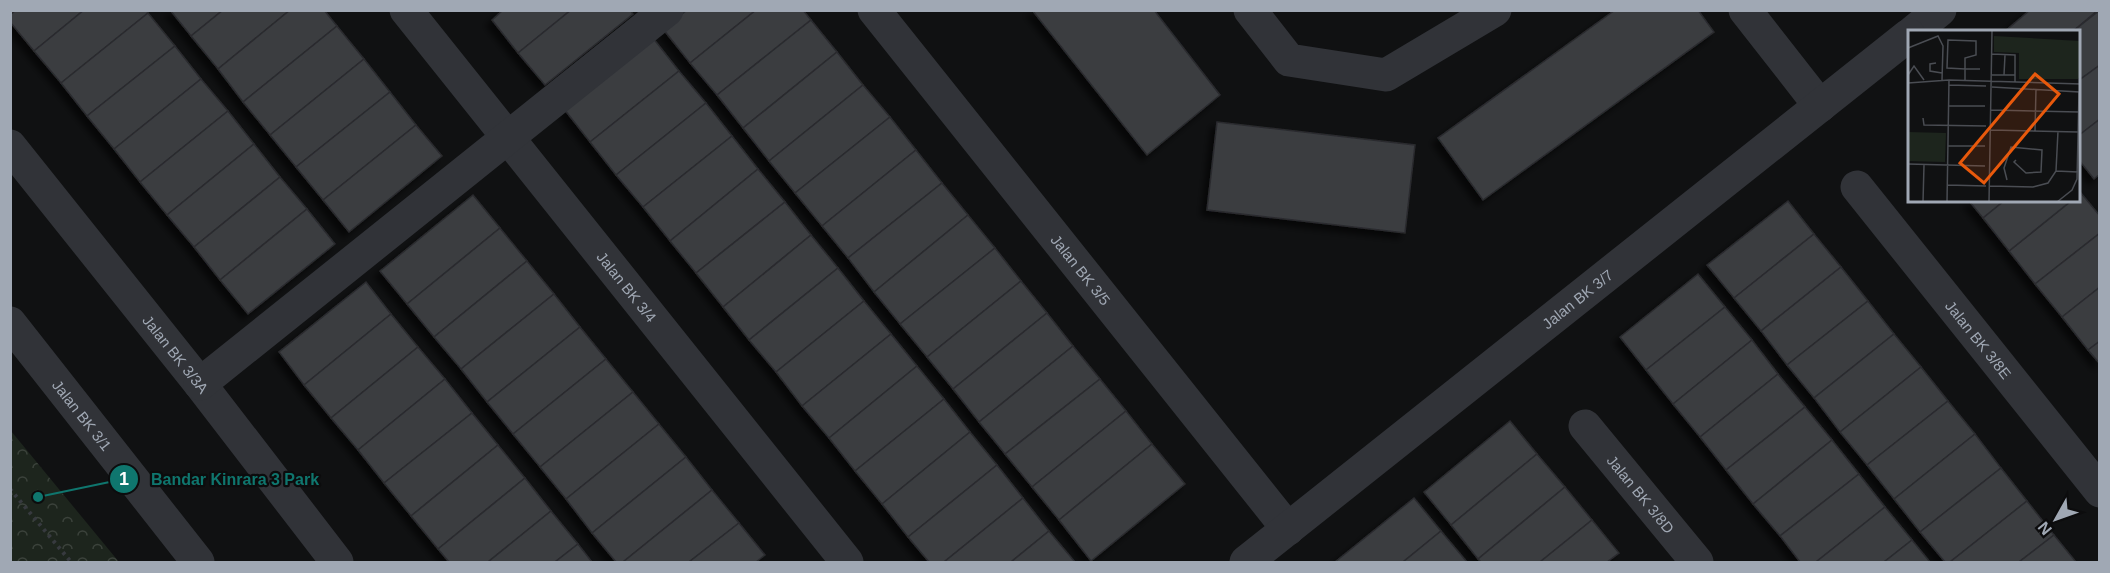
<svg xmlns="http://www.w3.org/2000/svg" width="2110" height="573" viewBox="0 0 2110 573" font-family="Arial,sans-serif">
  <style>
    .forest { fill: url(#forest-crowns) }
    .building { fill: #3a3c40; stroke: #2a2b2e; stroke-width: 1.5; filter: url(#shadow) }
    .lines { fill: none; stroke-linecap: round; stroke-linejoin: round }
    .path { stroke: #373a3f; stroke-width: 4; stroke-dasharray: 3 4.5; stroke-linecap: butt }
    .minor { stroke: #313338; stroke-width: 33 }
    .labels { text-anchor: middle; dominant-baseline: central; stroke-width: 4.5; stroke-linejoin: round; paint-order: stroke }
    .street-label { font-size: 15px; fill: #a0a8b4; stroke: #0c0c0d }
    .inset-road { fill: none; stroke: #4a4d53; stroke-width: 1.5 }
    .view { fill: #e8590c; fill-opacity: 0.15; stroke: #e8590c; stroke-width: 3 }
    .inset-edge { fill: none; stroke: #a0a8b4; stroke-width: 3 }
    .leader { fill: none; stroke: #0f766e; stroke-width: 2 }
    .callout-dot { fill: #0f766e; stroke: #0c0c0d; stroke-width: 2 }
    .mark-label { font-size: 18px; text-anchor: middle; font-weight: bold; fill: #fff }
    .callout-label { font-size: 16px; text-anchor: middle; font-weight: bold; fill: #0f766e; stroke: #0c0c0d; stroke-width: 4.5; stroke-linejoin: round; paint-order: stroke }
  </style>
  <defs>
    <pattern id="forest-crowns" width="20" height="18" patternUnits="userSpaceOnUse" patternTransform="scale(1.5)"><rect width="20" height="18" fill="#1d251d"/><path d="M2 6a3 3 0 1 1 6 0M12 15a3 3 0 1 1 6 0" fill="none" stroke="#3b423b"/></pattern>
    <filter id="shadow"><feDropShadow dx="-5.5" dy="5.5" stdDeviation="3" flood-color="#0009"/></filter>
  </defs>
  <rect width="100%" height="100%" fill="#101112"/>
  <!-- forest -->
  <path class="forest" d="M11,431L119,562H11Z"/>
  <!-- building -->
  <g class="building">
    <path d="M16,10H84L34,51L10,22V15Z"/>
    <path d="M84,10H146L148,13L61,83L34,51Z"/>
    <path d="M170,10H223L191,36Z"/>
    <path d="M223,10H290L218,69L191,36Z"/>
    <path d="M290,10H324L337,26L243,102L218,69Z"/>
    <path d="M503,10H571L518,53L492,20Z"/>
    <path d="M571,10H630L633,14L545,85L518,53Z"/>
    <path d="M687,10H756L690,63L663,29Z"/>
    <path d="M756,10H803L811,20L717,95L690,63Z"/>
    <path d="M1032,10H1154L1220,95L1147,155Z"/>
    <path d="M1615,10H1698L1714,32L1483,200L1438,138Z"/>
    <path d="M2030,10H2098L2072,32H2004Z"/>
    <path d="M2100,10V65L2078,81V32H2072Z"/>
    <path d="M148,13L175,46L87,116L61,83Z"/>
    <path d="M811,20L837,52L743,128L717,95Z"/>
    <path d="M337,26L364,59L270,135L243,102Z"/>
    <path d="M653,38L679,71L590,142L564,109Z"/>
    <path d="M175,46L201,79L114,149L87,116Z"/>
    <path d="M837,52L863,85L769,161L743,128Z"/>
    <path d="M364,59L390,92L296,167L270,135Z"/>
    <path d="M2100,65V119L2078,136V81Z"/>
    <path d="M679,71L706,103L616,175L590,142Z"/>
    <path d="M201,79L228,111L140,182L114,149Z"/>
    <path d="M863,85L890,117L795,193L769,161Z"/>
    <path d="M390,92L416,125L323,200L296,167Z"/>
    <path d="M706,103L732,136L643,207L616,175Z"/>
    <path d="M228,111L254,144L167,215L140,182Z"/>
    <path d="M890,117L916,150L822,226L795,193Z"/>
    <path d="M2100,119V174L2094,179L2078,159V136Z"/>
    <path d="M1217,122L1415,145L1405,233L1207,210Z"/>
    <path d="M416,125L442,156L349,232L323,200Z"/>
    <path d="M732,136L758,169L670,241L643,207Z"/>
    <path d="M254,144L280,177L194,247L167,215Z"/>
    <path d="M916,150L942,183L848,258L822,226Z"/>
    <path d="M758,169L785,202L696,273L670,241Z"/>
    <path d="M280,177L307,209L220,280L194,247Z"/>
    <path d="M942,183L968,215L874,292L848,258Z"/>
    <path d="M2081,193L2100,216V233L2035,284L2009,251L2071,201H2078Z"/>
    <path d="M473,195L500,228L407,304L380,271Z"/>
    <path d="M1788,201L1814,234L1734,298L1707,265Z"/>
    <path d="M1969,201H2004L1983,218Z"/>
    <path d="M2004,201H2071L2009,251L1983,218Z"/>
    <path d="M785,202L811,235L723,307L696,273Z"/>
    <path d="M307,209L335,244L248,314L220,280Z"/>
    <path d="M968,215L995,248L900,324L874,292Z"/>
    <path d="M500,228L527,261L434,337L407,304Z"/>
    <path d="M2100,233V287L2062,317L2035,284Z"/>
    <path d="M1814,234L1841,267L1761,331L1734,298Z"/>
    <path d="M811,235L838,268L749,340L723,307Z"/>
    <path d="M995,248L1021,281L927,357L900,324Z"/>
    <path d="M527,261L554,294L461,369L434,337Z"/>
    <path d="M1841,267L1868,301L1787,365L1761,331Z"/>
    <path d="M838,268L864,301L776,372L749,340Z"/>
    <path d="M1698,274L1725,307L1646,370L1620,337Z"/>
    <path d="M1021,281L1047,313L953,389L927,357Z"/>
    <path d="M366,282L391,314L304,385L279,352Z"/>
    <path d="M2100,287V341L2088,350L2062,317Z"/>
    <path d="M554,294L580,327L487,402L461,369Z"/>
    <path d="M864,301L891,334L802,406L776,372Z"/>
    <path d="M1868,301L1894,334L1814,398L1787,365Z"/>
    <path d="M1725,307L1752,340L1673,404L1646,370Z"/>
    <path d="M1047,313L1073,346L979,422L953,389Z"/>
    <path d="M391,314L418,347L331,418L304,385Z"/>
    <path d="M580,327L606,359L513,434L487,402Z"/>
    <path d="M891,334L917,366L829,438L802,406Z"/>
    <path d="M1894,334L1921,367L1840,432L1814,398Z"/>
    <path d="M1752,340L1778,374L1700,437L1673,404Z"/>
    <path d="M2100,341V364L2088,350Z"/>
    <path d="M1073,346L1100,379L1005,454L979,422Z"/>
    <path d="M418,347L445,379L358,450L331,418Z"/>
    <path d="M606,359L633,392L540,467L513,434Z"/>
    <path d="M917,366L944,399L855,471L829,438Z"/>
    <path d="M1921,367L1948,401L1867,465L1840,432Z"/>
    <path d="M1778,374L1805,407L1726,470L1700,437Z"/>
    <path d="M445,379L472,413L384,483L358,450Z"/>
    <path d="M1100,379L1126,411L1032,487L1005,454Z"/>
    <path d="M633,392L659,424L566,499L540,467Z"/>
    <path d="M944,399L970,432L882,504L855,471Z"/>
    <path d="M1948,401L1975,434L1894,499L1867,465Z"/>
    <path d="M1805,407L1832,440L1753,504L1726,470Z"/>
    <path d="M1126,411L1152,444L1059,520L1032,487Z"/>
    <path d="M472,413L498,445L411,516L384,483Z"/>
    <path d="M1510,421L1537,454L1451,525L1424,492Z"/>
    <path d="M659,424L686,457L592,533L566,499Z"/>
    <path d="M970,432L997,465L908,537L882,504Z"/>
    <path d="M1975,434L2001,468L1920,532L1894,499Z"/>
    <path d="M1832,440L1859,474L1780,536L1753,504Z"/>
    <path d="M1152,444L1185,484L1091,561L1059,520Z"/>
    <path d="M498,445L525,478L438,549L411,516Z"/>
    <path d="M1537,454L1565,487L1478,559L1451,525Z"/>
    <path d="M686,457L712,490L623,562H616L592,533Z"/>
    <path d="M997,465L1023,498L944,562H929L908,537Z"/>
    <path d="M2001,468L2027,501L1950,562H1945L1920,532Z"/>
    <path d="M1859,474L1885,507L1816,562H1800L1780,536Z"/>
    <path d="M525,478L551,511L488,562H449L438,549Z"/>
    <path d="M1565,487L1592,520L1540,562H1481L1478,559Z"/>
    <path d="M712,490L739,523L689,562H623Z"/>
    <path d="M1023,498L1049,531L1011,562H944Z"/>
    <path d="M1414,498L1441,531L1403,562H1335Z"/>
    <path d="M2027,501L2054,535L2019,562H1950Z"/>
    <path d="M1885,507L1912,540L1884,562H1816Z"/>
    <path d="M551,511L578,544L555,562H488Z"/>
    <path d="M1592,520L1619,553L1607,562H1540Z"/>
    <path d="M739,523L765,555L756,562H689Z"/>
    <path d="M1049,531L1075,562H1011Z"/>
    <path d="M1441,531L1467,562H1403Z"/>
    <path d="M2054,535L2076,562H2019Z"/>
    <path d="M1912,540L1930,562H1884Z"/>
    <path d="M578,544L592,562H555Z"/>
  </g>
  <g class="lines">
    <!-- path -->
    <path class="path" d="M10,489L71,562"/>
    <!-- minor -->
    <g class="minor">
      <path id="s1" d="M406,10L847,562"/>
      <path id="s2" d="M874,10L1288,529"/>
      <path d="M1250,10L1289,60L1386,75L1495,10"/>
      <path d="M1745,10L1820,106"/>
      <path d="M1913,32L1940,10"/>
      <path id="s3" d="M10,146L200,384L337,562"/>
      <path id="s4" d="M1857,187L2100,491"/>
      <path id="s5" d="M10,323L198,562"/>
      <path d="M200,384L667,10"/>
      <path id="s6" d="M1585,426L1697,562"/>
      <path id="s7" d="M1246,562L1909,35"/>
    </g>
  </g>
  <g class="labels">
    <!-- street labels -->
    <g class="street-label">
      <text stroke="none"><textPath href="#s2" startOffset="332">Jalan BK 3/5</textPath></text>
      <text stroke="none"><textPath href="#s1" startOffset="354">Jalan BK 3/4</textPath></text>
      <text stroke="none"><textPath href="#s7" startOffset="423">Jalan BK 3/7</textPath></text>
      <text stroke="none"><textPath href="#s4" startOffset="195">Jalan BK 3/8E</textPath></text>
      <text stroke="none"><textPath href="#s3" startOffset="266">Jalan BK 3/3A</textPath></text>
      <text stroke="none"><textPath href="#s5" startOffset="117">Jalan BK 3/1</textPath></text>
      <text stroke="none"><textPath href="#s6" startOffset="88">Jalan BK 3/8D</textPath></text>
    </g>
  </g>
  <!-- overview -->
  <g transform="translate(1908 30)">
    <rect width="172" height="172" fill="#101112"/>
    <path d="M0,102L38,103L37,132L0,131Z" fill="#1d251d"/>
    <path d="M86,6L172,11V46L170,49H111V23L86,22Z" fill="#1d251d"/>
    <path class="inset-road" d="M40,10L68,11V25L57,28V39L39,38ZM0,18L30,6L35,16L34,50M84,24L107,25V52M28,33L22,34V41L34,43M0,45L6,36L16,50M84,45H107M96,45L97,25M57,50V39H72M0,53L41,50L173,54M41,55L78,56M84,57L171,62L169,149L164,160L149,172M41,76H77M83,80L171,82M15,88L16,95L78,96M83,100L170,102M127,101L128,59M40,116H77M0,134L77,136M148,141L170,142M99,150L96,138L103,117L134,120L133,142L118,143L106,132L108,130M39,155L78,156M82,156L125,157L140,153L148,141L150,101M15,172L16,135M39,172L41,50M81,172L84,1"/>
    <path class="view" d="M127,44L151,64L76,153L52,133Z"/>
    <rect width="172" height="172" class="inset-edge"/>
  </g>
  <!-- callouts -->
  <path class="leader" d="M38 497L124 479"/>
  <g class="callout-dot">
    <circle cx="38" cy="497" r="6"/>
    <circle cx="124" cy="479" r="15"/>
  </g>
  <g class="mark-label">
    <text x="124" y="485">1</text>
  </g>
  <g class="callout-label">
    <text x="235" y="485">Bandar Kinrara 3 Park</text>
  </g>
  <!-- border -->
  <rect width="2110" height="573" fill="none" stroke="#a0a8b4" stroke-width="24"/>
  <!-- north arrow -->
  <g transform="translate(2056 519) rotate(230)" stroke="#0c0c0d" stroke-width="4.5" paint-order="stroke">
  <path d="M0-4.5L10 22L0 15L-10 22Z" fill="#a0a8b4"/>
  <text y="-9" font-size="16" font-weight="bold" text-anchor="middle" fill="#a0a8b4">N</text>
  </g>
</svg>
